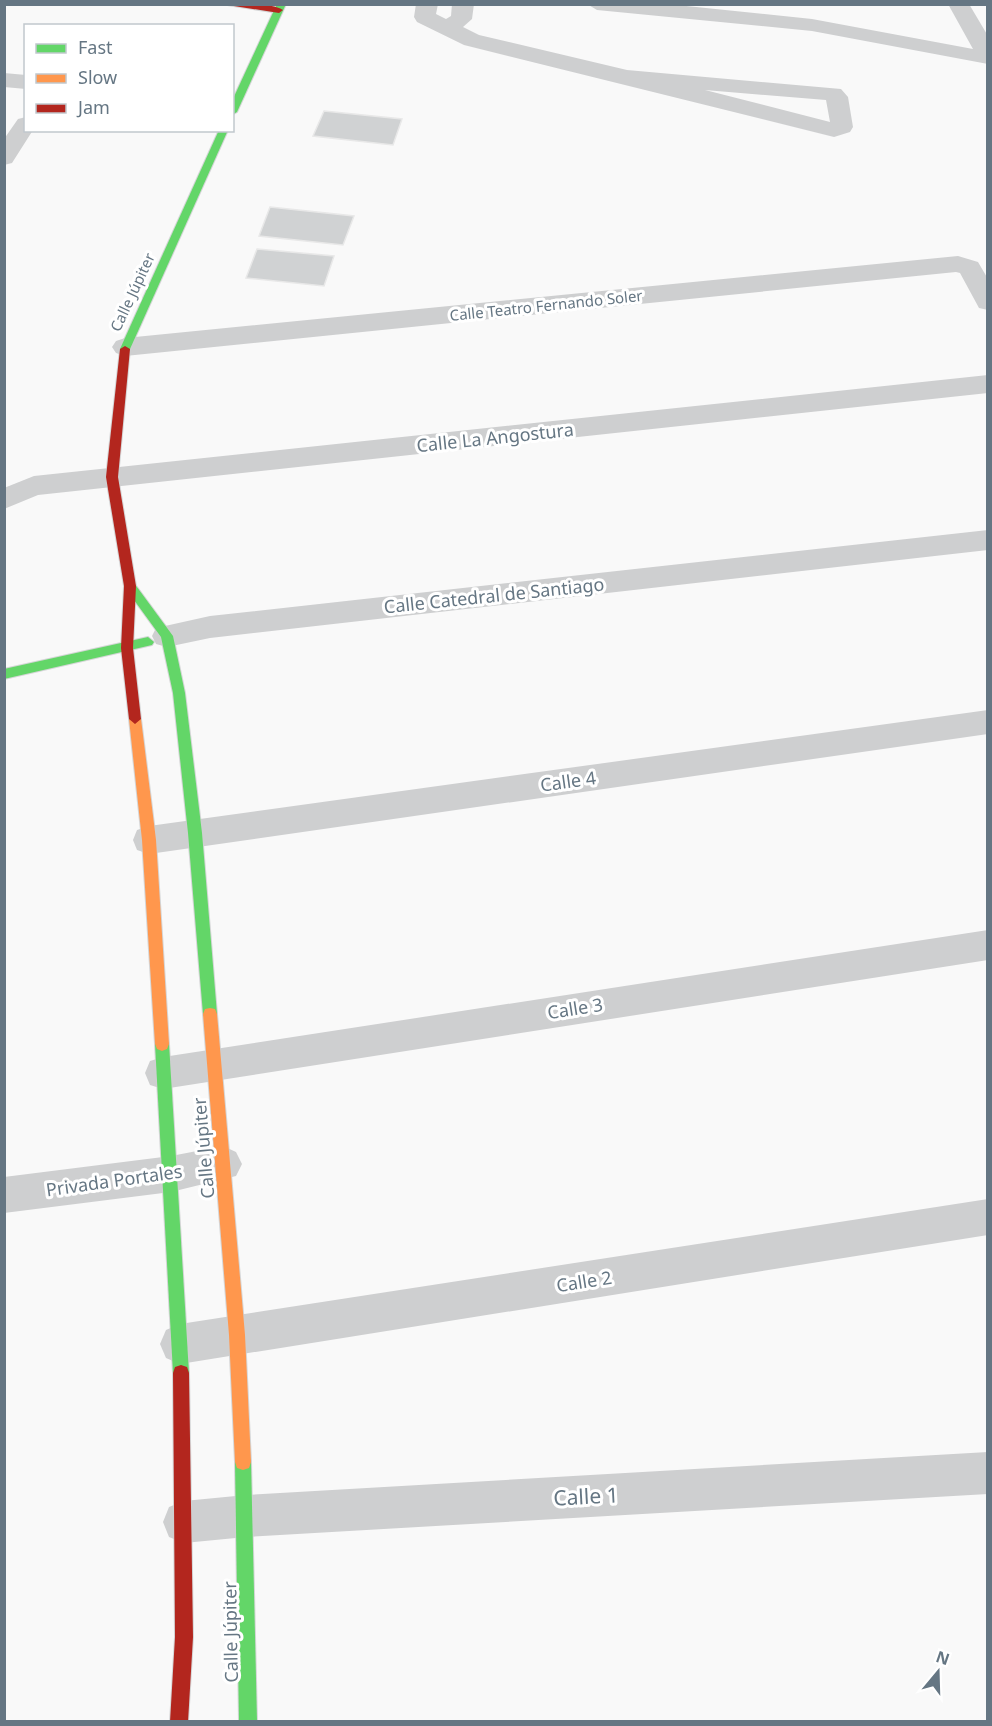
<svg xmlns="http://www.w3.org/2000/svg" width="992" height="1726" viewBox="0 0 992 1726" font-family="'Noto Sans',sans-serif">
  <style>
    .building { fill: #d0d2d3; stroke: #e8e8e8; stroke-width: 1.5 }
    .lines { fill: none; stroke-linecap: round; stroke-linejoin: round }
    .fast-casing { stroke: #d5d6d7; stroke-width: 2 }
    .slow-casing { stroke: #d5d6d7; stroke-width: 2 }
    .jam-casing { stroke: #d5d6d7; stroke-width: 2 }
    .street { fill: #cecfd0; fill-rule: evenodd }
    .fast { fill: #63d668; fill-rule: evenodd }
    .slow { fill: #ff974d; fill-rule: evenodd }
    .jam { fill: #b3261e; fill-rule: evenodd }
    .labels { text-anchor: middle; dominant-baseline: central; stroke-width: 6; stroke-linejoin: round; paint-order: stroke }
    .far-street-label { font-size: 15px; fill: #657683; stroke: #fff }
    .street-label { font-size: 18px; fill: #657683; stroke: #fff }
    .near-street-label { font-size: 21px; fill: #657683; stroke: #fff }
  </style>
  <rect width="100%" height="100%" fill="#f9f9f9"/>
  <!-- building -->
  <g class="building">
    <path d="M324,111L402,119L393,145L313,136Z"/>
    <path d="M270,207L354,216L343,245L259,236Z"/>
    <path d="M257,249L334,256L324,286L246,278Z"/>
  </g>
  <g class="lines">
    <!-- fast casing -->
    <g class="fast-casing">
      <g id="fast">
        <path d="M277,4H286L237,112L232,115V101Z"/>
        <path d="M219,130H228L130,349L129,351H121L120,349Z"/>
        <path d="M130,582L134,583L173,636L185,693L202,833L217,1014L215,1019L210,1020L205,1019L203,1014L188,833L173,693L161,637L126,589L124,586L126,583Z"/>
        <path d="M148,637L154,642L152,645L4,679V669Z"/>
        <path d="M162,1037L167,1039L169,1044L189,1373L187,1379L181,1381L175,1379L173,1373L155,1044L157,1039Z"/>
        <path d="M243,1454L249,1456L251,1462L257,1722H239L235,1462L237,1456Z"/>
      </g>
    </g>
    <!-- slow casing -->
    <g class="slow-casing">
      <g id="slow">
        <path d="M135,714L141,719L156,840L169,1044L167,1049L162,1051L157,1049L155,1044L142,840L129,719Z"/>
        <path d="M210,1008L215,1009L217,1014L245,1335L251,1462L249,1468L243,1470L237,1468L235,1462L229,1335L203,1014L205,1009Z"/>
      </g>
    </g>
    <!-- jam casing -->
    <g class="jam-casing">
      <g id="jam">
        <path d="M221,4C237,4 270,2 283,10L279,13Z"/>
        <path d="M125,346L130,349L118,477L136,586L133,648L141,719L135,724L129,719L121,648L124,586L106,477L120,349Z"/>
        <path d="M181,1365L187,1367L189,1373L193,1637L188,1722H170L175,1637L173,1373L175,1367Z"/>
      </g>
    </g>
    <!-- street -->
    <g class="street">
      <path d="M416,4H438L436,14L446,19L451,16L452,4H474L472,19L463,27L479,35L627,70L841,89L848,97L853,127L850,132L834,137L464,45L417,22L414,17ZM705,90L826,100L830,122Z"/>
      <path d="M587,4H667L812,19L973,49L948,4H969L988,36V64L812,31L597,10Z"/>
      <path d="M4,73L26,75V89L4,87Z"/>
      <path d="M26,117V130H33L12,163L4,165V139L18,119Z"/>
      <path d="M958,256L978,262L988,279V310L979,308L960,273L956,272L125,356L116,353L112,347L116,341L125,338Z"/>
      <path d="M988,375V393L38,495L4,509V488L34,476Z"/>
      <path d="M988,530V550L210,638L167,647L156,644L152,636L156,628L210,616Z"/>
      <path d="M988,710V734L149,854L137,850L133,840L137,830L149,826Z"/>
      <path d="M988,930V960L163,1089L150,1085L145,1073L150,1061L163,1057Z"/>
      <path d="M223,1146L236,1152L242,1164L236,1176L171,1192L4,1213V1177L171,1156Z"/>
      <path d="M988,1199V1235L180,1364L166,1358L160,1344L166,1330L180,1324Z"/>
      <path d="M988,1452V1494L246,1537L184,1543L169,1537L163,1522L169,1507L184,1501L246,1495Z"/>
    </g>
    <!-- fast -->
    <use href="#fast" class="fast"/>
    <!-- slow -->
    <use href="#slow" class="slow"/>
    <!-- jam -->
    <use href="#jam" class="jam"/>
  </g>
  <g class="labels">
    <!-- far-street labels -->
    <g class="far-street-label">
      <text transform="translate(132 292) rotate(-65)">Calle Júpiter</text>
      <text transform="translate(546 305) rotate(-6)">Calle Teatro Fernando Soler</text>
    </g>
    <!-- street labels -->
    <g class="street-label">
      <text transform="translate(495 437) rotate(-6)">Calle La Angostura</text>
      <text transform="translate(494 595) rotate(-6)">Calle Catedral de Santiago</text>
      <text transform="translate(568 781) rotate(-8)">Calle 4</text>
      <text transform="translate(575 1008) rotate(-9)">Calle 3</text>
      <text transform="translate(203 1148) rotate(-95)">Calle Júpiter</text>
      <text transform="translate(114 1180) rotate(-8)">Privada Portales</text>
      <text transform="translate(584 1281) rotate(-9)">Calle 2</text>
      <text transform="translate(230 1632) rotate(-91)">Calle Júpiter</text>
    </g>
    <!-- near-street labels -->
    <g class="near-street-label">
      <text transform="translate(586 1496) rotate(-3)">Calle 1</text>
    </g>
  </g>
  <!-- border -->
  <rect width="992" height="1726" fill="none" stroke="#657683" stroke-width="12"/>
  <!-- legend -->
  <rect x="24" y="24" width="210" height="108" fill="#ffffff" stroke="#c1c8cd" stroke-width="1.5"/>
  <rect x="36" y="44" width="30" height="9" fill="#63d668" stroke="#c1c8cd" stroke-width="1.5"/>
  <text x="78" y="54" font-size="18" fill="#657683">Fast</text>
  <rect x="36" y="74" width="30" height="9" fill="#ff974d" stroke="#c1c8cd" stroke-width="1.5"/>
  <text x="78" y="84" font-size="18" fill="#657683">Slow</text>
  <rect x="36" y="104" width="30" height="9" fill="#b3261e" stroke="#c1c8cd" stroke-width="1.5"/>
  <text x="78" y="114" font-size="18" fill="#657683">Jam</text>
  <!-- north arrow -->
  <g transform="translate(938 1672) rotate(19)" stroke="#ffffff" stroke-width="4.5" paint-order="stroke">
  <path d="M0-4.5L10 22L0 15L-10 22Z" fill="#657683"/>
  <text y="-9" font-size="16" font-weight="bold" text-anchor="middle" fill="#657683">N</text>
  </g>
</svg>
